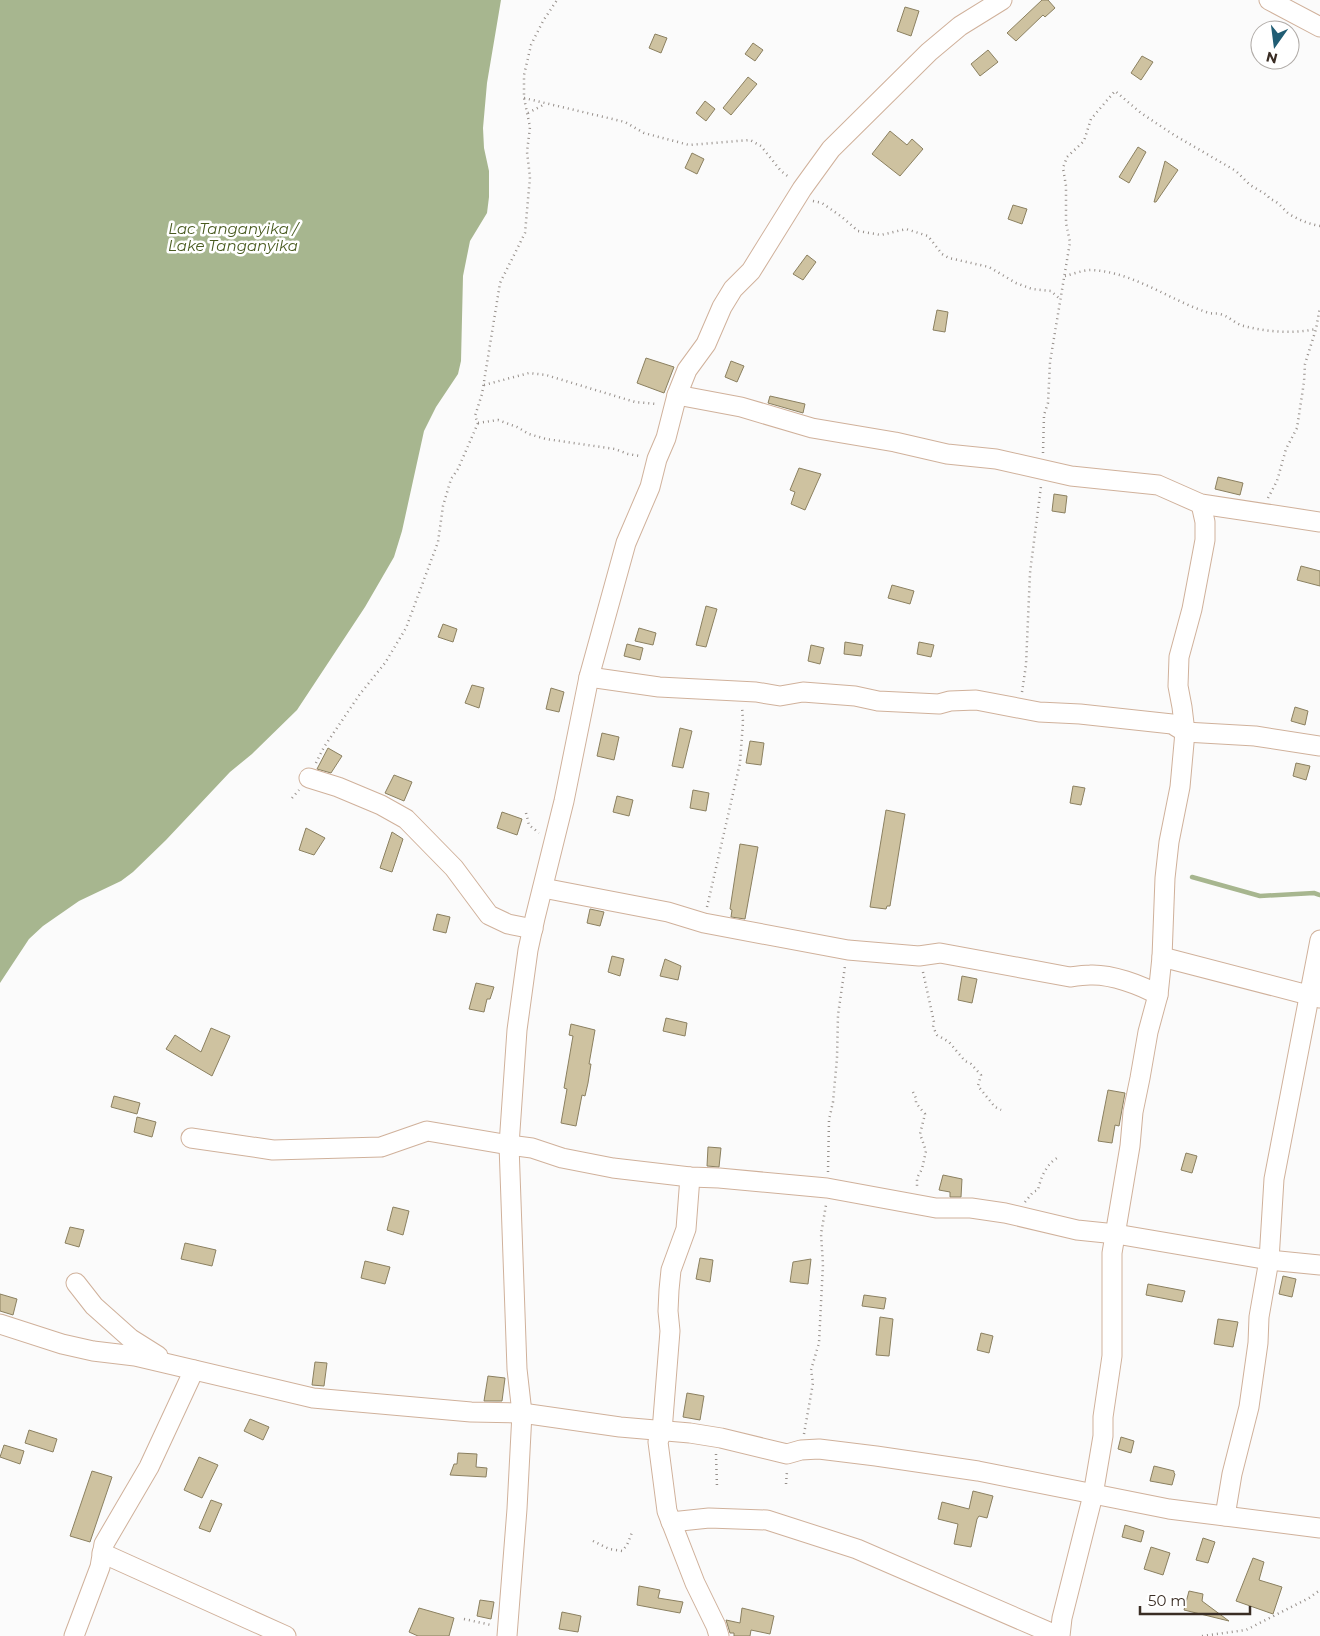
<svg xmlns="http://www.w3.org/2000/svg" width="1320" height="1636" viewBox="0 0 1320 1636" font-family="Montserrat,sans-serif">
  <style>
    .water { fill: #a7b68f }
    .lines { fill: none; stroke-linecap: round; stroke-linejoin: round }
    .stream { stroke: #a7b68f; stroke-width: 4.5 }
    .building { fill: #cec2a0; stroke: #8b8060 }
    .minor-casing { stroke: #d0b19b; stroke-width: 21 }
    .path { stroke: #968f8a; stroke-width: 2.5; stroke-dasharray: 1 4; stroke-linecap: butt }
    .minor { stroke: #fff; stroke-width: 19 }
    .labels { text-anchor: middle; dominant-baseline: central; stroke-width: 5; stroke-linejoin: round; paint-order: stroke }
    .water-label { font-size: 15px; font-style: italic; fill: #495b20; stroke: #fff }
  </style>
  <rect width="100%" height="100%" fill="#fbfbfb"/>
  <!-- water -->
  <path class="water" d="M0,0H501L487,83L483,128L484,148L489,171V197L487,213L470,241L463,276L461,361L458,374L436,407L424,431L402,531L394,557L365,607L297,710L252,754L230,772L166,840L133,872L121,881L79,901L43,926L29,939L0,983Z"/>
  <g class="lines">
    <!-- stream -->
    <path class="stream" d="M1192,877L1260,896L1314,893L1320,895"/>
  </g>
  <!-- building -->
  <g class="building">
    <path d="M1042,0H1048L1055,8L1045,17L1043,15L1016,41L1007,33Z"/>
    <path d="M905,7L919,11L911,36L897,31Z"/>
    <path d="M655,34L667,38L661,53L649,48Z"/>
    <path d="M753,43L763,50L755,61L745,54Z"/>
    <path d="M988,50L998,62L980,76L971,64Z"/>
    <path d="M1142,56L1153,62L1141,80L1131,73Z"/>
    <path d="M748,77L757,84L731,115L723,108Z"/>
    <path d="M705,101L715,109L706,121L696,113Z"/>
    <path d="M890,131L907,145L912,139L923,149L900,176L872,154Z"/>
    <path d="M1138,147L1146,152L1129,183L1119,177Z"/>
    <path d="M692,153L704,159L697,174L685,168Z"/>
    <path d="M1165,161L1178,170L1156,202H1154Z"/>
    <path d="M1013,205L1027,209L1022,224L1008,219Z"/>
    <path d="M807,255L816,262L803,280L793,274Z"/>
    <path d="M937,310L948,312L945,332L933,330Z"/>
    <path d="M646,358L674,367L664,393L637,383Z"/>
    <path d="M731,361L744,366L737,382L725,377Z"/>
    <path d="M770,396L805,404L803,413L768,403Z"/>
    <path d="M799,468L821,474L805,510L791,504L795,492L790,490Z"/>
    <path d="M1218,477L1243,483L1240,495L1215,489Z"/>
    <path d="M1054,494L1067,496L1065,513L1052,511Z"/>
    <path d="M1301,566L1320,571V586L1297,580Z"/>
    <path d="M892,585L914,591L910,604L888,598Z"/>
    <path d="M706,606L717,609L706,647L696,645Z"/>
    <path d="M443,624L457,629L453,642L438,637Z"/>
    <path d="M639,628L656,633L653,645L635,641Z"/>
    <path d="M845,642L863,645L861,656L844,654Z"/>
    <path d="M919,642L934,645L931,657L917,654Z"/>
    <path d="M627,644L643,648L640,660L624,656Z"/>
    <path d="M811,645L824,648L820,664L808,661Z"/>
    <path d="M472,685L484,688L479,708L465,703Z"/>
    <path d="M551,688L564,692L559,712L546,709Z"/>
    <path d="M1295,707L1308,711L1305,725L1291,721Z"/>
    <path d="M680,728L692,731L683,768L672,766Z"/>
    <path d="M602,733L619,737L614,760L597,756Z"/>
    <path d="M750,741L764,743L761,765L746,763Z"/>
    <path d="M328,748L342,756L331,773L317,769Z"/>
    <path d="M1296,763L1310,766L1306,780L1293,776Z"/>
    <path d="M394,775L412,782L404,801L385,793Z"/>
    <path d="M1073,786L1085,788L1081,805L1070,803Z"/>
    <path d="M693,790L709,793L706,811L690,808Z"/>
    <path d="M617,796L633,800L629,816L613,812Z"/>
    <path d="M886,810L905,814L890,906H887L886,909L870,907Z"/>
    <path d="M502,812L522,819L517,835L497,828Z"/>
    <path d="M306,828L325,838L314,855L299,850Z"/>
    <path d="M392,832L403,839L392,872L380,868Z"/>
    <path d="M740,844L758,847L745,919L731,917L732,910L730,909Z"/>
    <path d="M590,909L604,912L600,926L587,923Z"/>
    <path d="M437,914L450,917L446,933L433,930Z"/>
    <path d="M612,956L624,959L620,976L608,972Z"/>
    <path d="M665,959L681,966L678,980L660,976Z"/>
    <path d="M962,976L977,979L972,1003L958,1000Z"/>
    <path d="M476,983L494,987L490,999H487L484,1012L469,1009Z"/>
    <path d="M666,1018L687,1023L685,1036L663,1031Z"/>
    <path d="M571,1024L595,1030L589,1064H591L588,1083L585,1096L582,1095L576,1126L561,1123L567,1089L564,1088L573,1036L569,1035Z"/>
    <path d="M211,1028L230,1036L212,1076L166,1049L175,1035L201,1052Z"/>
    <path d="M1108,1090L1125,1093L1119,1126L1115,1125L1112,1143L1098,1141Z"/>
    <path d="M114,1096L140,1103L137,1114L111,1107Z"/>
    <path d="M137,1117L156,1122L152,1137L134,1132Z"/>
    <path d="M708,1147L721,1148L719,1167L707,1166Z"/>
    <path d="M1186,1153L1197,1156L1192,1173L1181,1170Z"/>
    <path d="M943,1175L962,1179L961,1197H950V1192L939,1190Z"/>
    <path d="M393,1207L409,1211L403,1235L387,1230Z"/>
    <path d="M70,1227L84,1230L79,1247L65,1243Z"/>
    <path d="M185,1243L216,1250L212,1266L181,1259Z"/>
    <path d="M700,1258L713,1260L710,1282L696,1279Z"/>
    <path d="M811,1259L808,1284L790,1282L793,1262Z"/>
    <path d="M365,1261L390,1267L385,1284L361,1278Z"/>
    <path d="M1283,1276L1296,1279L1292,1297L1279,1294Z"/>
    <path d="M1148,1284L1185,1291L1182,1302L1146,1295Z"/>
    <path d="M0,1294L17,1299L13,1315L0,1311Z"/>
    <path d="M864,1295L886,1298L884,1309L862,1306Z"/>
    <path d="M880,1317L893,1319L889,1356L876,1355Z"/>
    <path d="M1218,1319L1238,1322L1233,1347L1214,1344Z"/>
    <path d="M981,1333L993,1336L989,1353L977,1350Z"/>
    <path d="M315,1362L327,1363L324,1386L312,1385Z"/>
    <path d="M488,1376L505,1378L502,1401H484Z"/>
    <path d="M687,1393L704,1396L700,1420L683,1417Z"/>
    <path d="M250,1419L269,1427L263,1440L244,1431Z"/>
    <path d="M29,1430L57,1439L53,1452L25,1443Z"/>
    <path d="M1121,1437L1134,1441L1131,1453L1118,1449Z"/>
    <path d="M4,1445L24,1451L20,1464L0,1457Z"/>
    <path d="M458,1453L477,1454L476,1467L487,1468L486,1477L450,1475L454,1464H457Z"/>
    <path d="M199,1457L218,1465L202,1498L184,1490Z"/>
    <path d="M1154,1466L1174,1471V1473L1175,1474L1172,1485L1150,1481Z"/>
    <path d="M92,1471L112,1477L90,1542L70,1536Z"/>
    <path d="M973,1491L993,1496L987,1518L979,1516L977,1519L971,1547L954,1544L958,1524L938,1519L942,1502L969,1509Z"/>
    <path d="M211,1500L222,1504L210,1532L199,1528Z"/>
    <path d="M1125,1525L1144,1531L1141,1542L1122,1537Z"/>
    <path d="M1203,1538L1215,1542L1208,1563L1196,1560Z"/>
    <path d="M1151,1547L1170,1553L1163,1575L1144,1569Z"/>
    <path d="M1253,1558L1264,1562L1259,1580L1282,1587L1273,1614L1236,1601Z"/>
    <path d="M639,1586L660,1590L658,1598L683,1602L680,1613L637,1605Z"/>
    <path d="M1189,1591L1203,1594L1202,1601L1229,1621L1184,1610Z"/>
    <path d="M480,1600L494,1602L491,1619L477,1616Z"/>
    <path d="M419,1608L454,1618L449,1636H418L409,1632Z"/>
    <path d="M742,1608L774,1616L770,1634L751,1630L750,1636H734V1633H730L726,1620L740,1623Z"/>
    <path d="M562,1612L581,1616L578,1632L559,1629Z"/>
  </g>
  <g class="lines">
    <!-- minor casing -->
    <g class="minor-casing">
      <g id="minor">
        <path d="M1269,0L1320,27"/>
        <path d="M677,395L741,407L812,428L895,442L947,454L996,459L1071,476L1158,485L1201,504L1320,522"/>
        <path d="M589,677L659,687L756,692L780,696L803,692L855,696L878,701L939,704L950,701L976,700L1039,712L1080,714L1172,724L1185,732L1255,736L1320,746"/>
        <path d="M309,778L338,787L381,805L406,819L454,868L489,915L508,924L533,929"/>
        <path d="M543,888L668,912L704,923L848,950L919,956L940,953L1070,977C1077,976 1084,975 1090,975C1111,974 1141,985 1158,995"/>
        <path d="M1162,957L1320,998"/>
        <path d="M191,1138L273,1150L381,1147L427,1131L509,1145L532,1148L562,1158L613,1168L690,1177L719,1178L827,1188L936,1208H971L1005,1213L1077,1230L1116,1234L1269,1260L1320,1265"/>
        <path d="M690,1177L686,1229L671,1270L669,1290L668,1311L670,1331L662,1431L658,1442L667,1511L695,1583L716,1626L719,1636"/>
        <path d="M76,1283L94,1306L131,1339L158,1356"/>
        <path d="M0,1324L62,1344L93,1351L135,1356L313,1398L471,1412L522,1413L620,1427L690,1433L721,1438L787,1454L801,1450L819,1449L876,1456L978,1471L1169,1509L1320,1528"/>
        <path d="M1225,1516L1232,1474L1249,1407L1258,1343L1259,1317L1269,1260L1274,1179L1320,940"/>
        <path d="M671,1522L709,1518L767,1520L857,1549L1058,1636"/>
        <path d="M102,1553L286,1636"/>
        <path d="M74,1636L100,1567L104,1544L149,1467L194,1370"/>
        <path d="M507,1636L517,1509L522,1413L517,1369L509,1145L517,1030L528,950L535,918L564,801L589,677L626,543L650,487L657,459L666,438L677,395L687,370L706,344L722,307L733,289L751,271L802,189L831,149L929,52L960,26L1002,0"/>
        <path d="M1060,1636L1062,1618L1093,1495L1103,1436V1417L1112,1356V1253L1130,1146L1133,1112L1140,1078L1148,1032L1158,995L1162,957L1165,878L1169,842L1180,787L1185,732L1182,707L1178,686L1179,657L1192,609L1205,540V522L1201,504"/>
      </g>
    </g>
    <!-- path -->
    <g class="path">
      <path d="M524,98L625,122L644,133L689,145L750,140L761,146L781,171L790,178"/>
      <path d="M528,113L545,104"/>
      <path d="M813,201L822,203L842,217L858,231L881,235L906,229L928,236L942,254L949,258L989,267L1016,283L1032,289L1051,291L1061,300"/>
      <path d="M1065,276C1073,274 1083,270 1091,270C1134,272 1169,300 1209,313C1213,314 1216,313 1220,314C1229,316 1235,324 1244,326C1267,332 1293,334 1316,329"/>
      <path d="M484,385L529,373L546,375L635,402L657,404"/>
      <path d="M478,423L498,420L517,427L529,434L546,439L615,449L628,454L640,456"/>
      <path d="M1043,453L1044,415L1048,403L1050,362L1070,242L1066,223V186L1063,168L1067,157L1084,141L1091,119L1115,91L1141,113L1174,135L1236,171L1250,185L1267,195L1270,199C1279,202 1282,208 1289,214C1299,220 1309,224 1320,226"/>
      <path d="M1268,498L1277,481L1286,449L1297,428L1304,382L1305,364L1316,329L1320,307"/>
      <path d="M1022,692L1026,665L1030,573L1041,486"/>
      <path d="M316,763L324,747L360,694L385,663L406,628L438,542L443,506L451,479L458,469L478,423L475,416L482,394L500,283L525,233L530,177L527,152L530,127L524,98V75L531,45L543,21L557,0"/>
      <path d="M292,798L299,790"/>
      <path d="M526,813L529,825L539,833"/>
      <path d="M707,907L740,763L743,722L742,706"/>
      <path d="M923,972L934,1022L933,1027L937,1035L949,1042L965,1061L971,1064L981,1075L978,1086L995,1107L1001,1110"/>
      <path d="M913,1092L916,1098V1103L925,1114L920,1134L926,1151L922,1169L917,1178V1188"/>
      <path d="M828,1172L829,1120L833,1102L837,1058L838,1015L845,966"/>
      <path d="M1025,1202L1033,1192L1038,1190C1041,1177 1046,1165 1057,1158"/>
      <path d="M804,1434L813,1383L811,1370L819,1343L823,1264L821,1234L826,1205"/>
      <path d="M716,1454L717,1487"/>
      <path d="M786,1484L787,1471"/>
      <path d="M593,1541L609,1549L622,1551L627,1545L633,1530"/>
      <path d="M464,1619L491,1625"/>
      <path d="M1202,1636L1246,1630L1309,1598L1320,1590"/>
    </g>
    <!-- minor -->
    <use href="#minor" class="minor"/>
  </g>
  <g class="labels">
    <!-- water labels -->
    <g class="water-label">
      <text x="233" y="228">Lac Tanganyika /<tspan x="233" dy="17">Lake Tanganyika</tspan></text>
    </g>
  </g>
  <!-- north arrow -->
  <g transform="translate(1275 45) rotate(194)"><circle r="24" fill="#ffffff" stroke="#b0aba7"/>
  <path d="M0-4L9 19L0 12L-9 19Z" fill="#205d74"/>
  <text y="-8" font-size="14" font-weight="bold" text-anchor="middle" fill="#3a2d24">N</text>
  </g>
  <!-- scale -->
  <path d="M1140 1606v8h110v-8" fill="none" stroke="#3a2d24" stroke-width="2.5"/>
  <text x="1148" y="1606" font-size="15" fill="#3a2d24" stroke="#ffffff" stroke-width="4" paint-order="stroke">50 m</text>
</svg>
